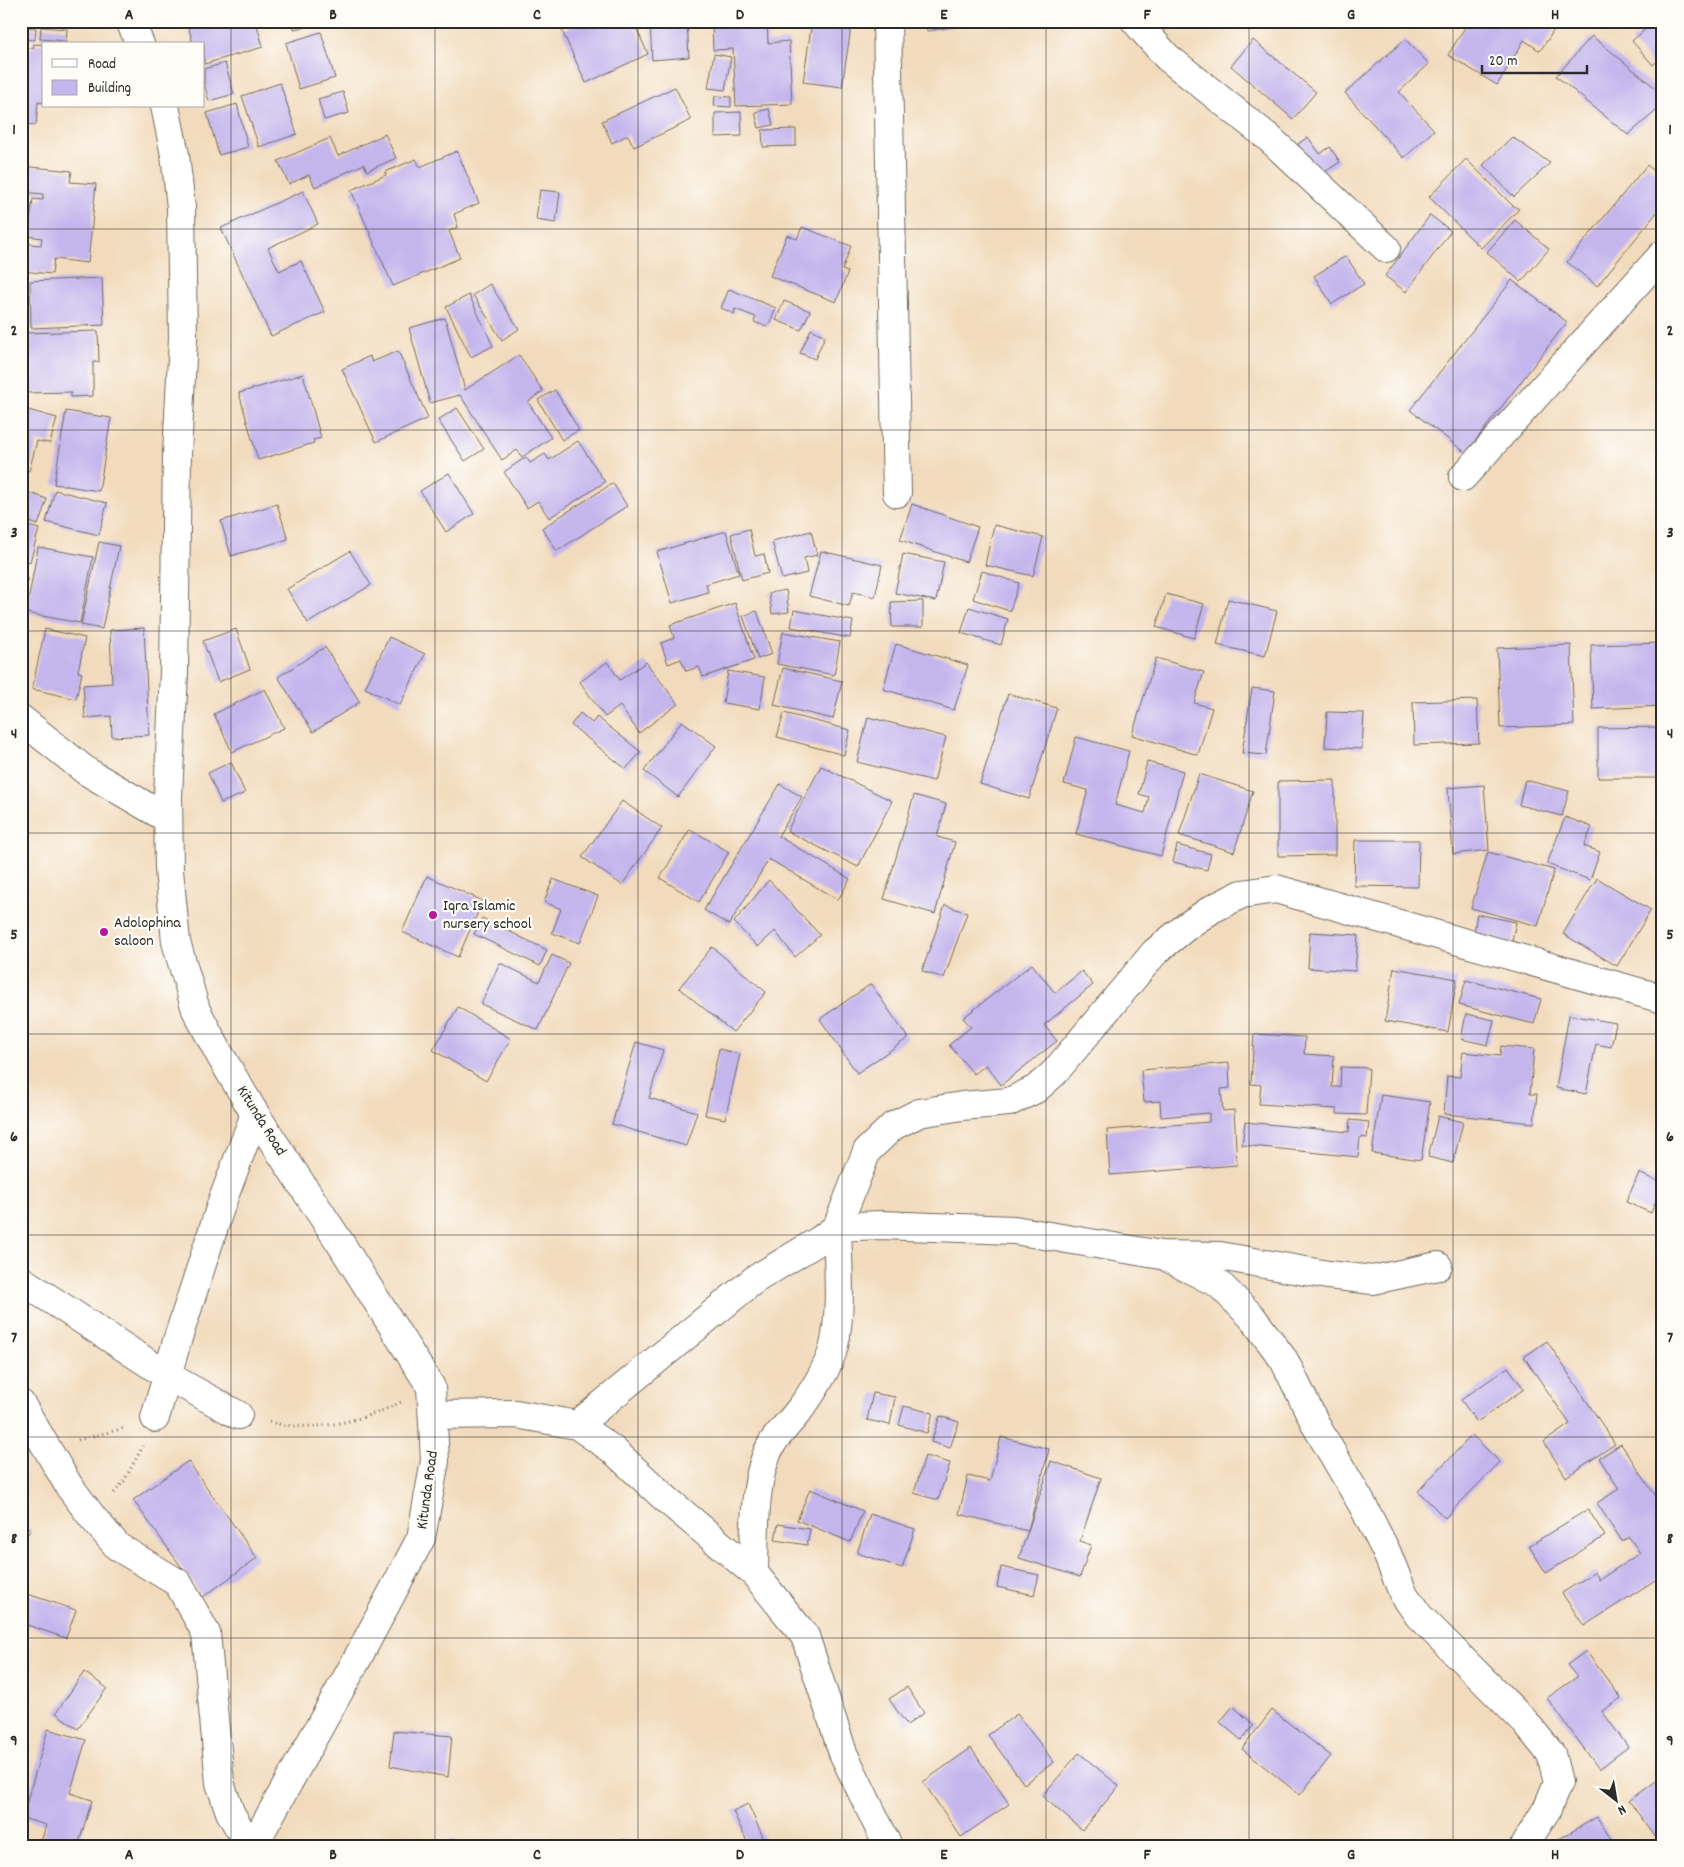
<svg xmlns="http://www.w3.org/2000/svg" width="1684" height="1867" viewBox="0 0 1684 1867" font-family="Dekko,sans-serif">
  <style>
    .building { fill: #c4b6ed }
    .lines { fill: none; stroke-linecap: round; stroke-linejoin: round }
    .minor-casing { stroke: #71695e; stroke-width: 30 }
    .tertiary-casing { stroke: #71695e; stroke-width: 30 }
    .path { stroke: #71695e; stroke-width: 3; stroke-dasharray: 1 4; stroke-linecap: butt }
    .minor { stroke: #fff; stroke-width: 28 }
    .tertiary { stroke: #fff; stroke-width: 28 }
    .grid { fill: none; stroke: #2b2b2b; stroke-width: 1; stroke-opacity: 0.55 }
    .poi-dot { fill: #b5179e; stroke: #fdfcf7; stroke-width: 2 }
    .labels { text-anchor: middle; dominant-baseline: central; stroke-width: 4.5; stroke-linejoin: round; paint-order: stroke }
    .poi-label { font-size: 16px; fill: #2b2b2b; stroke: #fdfcf7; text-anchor: start }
    .street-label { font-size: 16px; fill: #2b2b2b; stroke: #fdfcf7 }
    .neatline { fill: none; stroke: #2b2b2b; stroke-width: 2 }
    .grid-label { font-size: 16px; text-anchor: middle; font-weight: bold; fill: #2b2b2b }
  </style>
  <rect width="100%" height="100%" fill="#fdfcf7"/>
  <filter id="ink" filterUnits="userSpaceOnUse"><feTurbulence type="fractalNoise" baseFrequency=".02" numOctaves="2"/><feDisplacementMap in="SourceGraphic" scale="10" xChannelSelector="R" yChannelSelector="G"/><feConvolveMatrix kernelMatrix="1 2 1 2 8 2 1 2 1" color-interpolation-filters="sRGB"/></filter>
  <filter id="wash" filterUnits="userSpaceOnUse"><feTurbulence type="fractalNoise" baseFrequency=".0096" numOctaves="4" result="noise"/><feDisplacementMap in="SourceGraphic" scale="20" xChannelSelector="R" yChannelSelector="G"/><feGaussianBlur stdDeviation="1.12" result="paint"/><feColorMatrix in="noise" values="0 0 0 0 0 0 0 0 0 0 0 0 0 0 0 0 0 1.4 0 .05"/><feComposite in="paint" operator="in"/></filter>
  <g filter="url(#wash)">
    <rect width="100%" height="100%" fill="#f2dbbd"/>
    <g id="blocks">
      <!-- building -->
      <g class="building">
        <path d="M187,21H256L263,47L204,64V44H193Z"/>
        <path d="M293,21H328V22L294,29Z"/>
        <path d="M582,21H633L648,54L586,83L562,31Z"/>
        <path d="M650,21H687L689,57L652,60Z"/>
        <path d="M712,21H767L768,43L789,41L792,104L736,106L733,49L713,50Z"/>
        <path d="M812,21H852L842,87L803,82Z"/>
        <path d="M925,21H969V24L927,31Z"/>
        <path d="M1469,21H1549L1547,25L1554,30L1540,51L1524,40L1497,85L1448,55Z"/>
        <path d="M1650,25L1663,39V56L1653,65L1632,41Z"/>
        <path d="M22,27L36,28L35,40L21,39Z"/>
        <path d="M41,27L67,29L66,41L40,39Z"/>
        <path d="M321,32L335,78L299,89L286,43Z"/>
        <path d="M1592,36L1663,94V105L1628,135L1556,76Z"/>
        <path d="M1405,39L1429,64L1399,92L1434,130L1404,158L1345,93Z"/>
        <path d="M1253,40L1316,92L1293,119L1231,66Z"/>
        <path d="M34,44L44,45V103L38,102L36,125L21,124V47L33,48Z"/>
        <path d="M714,54L731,57L725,90L708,88Z"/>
        <path d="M225,63L234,94L209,101L204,83V69Z"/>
        <path d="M280,83L297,134L259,147L242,96Z"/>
        <path d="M675,87L691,120L634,147L628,135L612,143L602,121Z"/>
        <path d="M343,92L349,113L324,120L318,99Z"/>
        <path d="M715,96L731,97V107L714,106Z"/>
        <path d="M237,104L248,147L219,155L207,113Z"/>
        <path d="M769,109L773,125L759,128L755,112Z"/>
        <path d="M741,112L742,136L715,137V113Z"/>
        <path d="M796,129V146L763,147L762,130Z"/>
        <path d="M385,134L396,158L367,171L364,164L315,187L309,175L289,184L278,161L330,138L338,156Z"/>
        <path d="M1308,137L1320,154L1330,147L1340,162L1317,177L1298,144Z"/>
        <path d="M1512,137L1550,163L1514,197L1483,165Z"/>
        <path d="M457,151L479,203L454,214L458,227L449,231L460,258L393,286L351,190L386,175L385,172L416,159L420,167Z"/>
        <path d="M1466,159L1512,205L1519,209L1481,248L1429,197Z"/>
        <path d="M1647,165L1663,178V205L1597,286L1567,262Z"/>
        <path d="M21,166L72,171L70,182L96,184L88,263L54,259L52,274L21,271V243L41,245L42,238L28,236L33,199L43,200V194L21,192Z"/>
        <path d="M540,190L560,192L556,223L536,220Z"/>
        <path d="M303,191L318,224L268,248L279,271L301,261L325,312L271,336L221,228Z"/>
        <path d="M21,197L25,198L22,214H21Z"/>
        <path d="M1430,215L1451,231L1406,292L1385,276Z"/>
        <path d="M1515,220L1549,249L1521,282L1487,252Z"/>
        <path d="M802,227L851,246L842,270L848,272L836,302L770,276L787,235L797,239Z"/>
        <path d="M1346,256L1364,284L1332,304L1314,276Z"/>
        <path d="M102,278L104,325L31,328L30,281Z"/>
        <path d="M1512,280L1567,322L1466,453L1410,410Z"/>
        <path d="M490,284L519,329L502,340L473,295Z"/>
        <path d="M729,289L776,308L768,327L754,322L756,317L735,309L734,314L721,308Z"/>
        <path d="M469,295L493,346L471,357L446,307Z"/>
        <path d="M784,301L810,311L801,330L776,320Z"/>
        <path d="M1662,307L1663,308V329L1657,327Z"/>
        <path d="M445,318L465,390L519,355L543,391L528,402L551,438L522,457L517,450L502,460L460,395L430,403L409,328Z"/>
        <path d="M811,329L825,336L815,359L800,353Z"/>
        <path d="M98,331L99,362H93V396L71,397V392L26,393L24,333Z"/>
        <path d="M398,351L428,418L376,442L342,369L370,356L372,362Z"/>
        <path d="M303,374L321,438L313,440L314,443L258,460L239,393Z"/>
        <path d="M555,390L579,430L562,440L538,400Z"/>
        <path d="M21,408L57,418L50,443L37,441L29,471L21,469Z"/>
        <path d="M457,408L484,449L465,461L438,420Z"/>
        <path d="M66,411L111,418L99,491L54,484Z"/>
        <path d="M578,441L605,482L549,518L538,501L527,508L504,472L526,457L530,463L545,454L549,460Z"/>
        <path d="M449,473L474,514L446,532L420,491Z"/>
        <path d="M613,483L627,506L557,551L542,528Z"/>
        <path d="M21,490L47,499L38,525L21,519Z"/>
        <path d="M55,490L107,503L99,535L46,522Z"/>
        <path d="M277,504L288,539L231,556L221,521Z"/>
        <path d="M912,504L978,527L966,562L900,540Z"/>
        <path d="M21,524L39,529L30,562L21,560Z"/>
        <path d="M994,525L1043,537L1033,576L985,565Z"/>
        <path d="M749,529L755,556L764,554L768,573L742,580L731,534Z"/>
        <path d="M726,531L739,574L706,584L708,592L672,603L657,552Z"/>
        <path d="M811,531L817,555L804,558L807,573L782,579L772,541Z"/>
        <path d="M99,542L119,546L102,629L81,625Z"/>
        <path d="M38,547L93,557L80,623L26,613Z"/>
        <path d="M350,551L371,585L308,623L287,589Z"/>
        <path d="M821,551L882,565L875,597L853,592L849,606L809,596Z"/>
        <path d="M903,554L944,562L936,601L895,593Z"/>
        <path d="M982,571L1019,583L1010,611L973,599Z"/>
        <path d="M21,576L28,579L21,591Z"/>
        <path d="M786,590L789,612L772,614L769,593Z"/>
        <path d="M1166,594L1204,604L1194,638L1156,627Z"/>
        <path d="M1228,599L1277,611L1265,656L1217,645Z"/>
        <path d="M923,601V627H892L891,602Z"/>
        <path d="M735,603L754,660L703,677L699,667L686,671L681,659L668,664L661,643L674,638L670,625Z"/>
        <path d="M969,607L1008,619L1001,645L961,633Z"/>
        <path d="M794,610L853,621L850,638L791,627Z"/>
        <path d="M757,611L772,654L758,659L743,616Z"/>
        <path d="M144,628L149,735L112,737L111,716L85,718L83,685L112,683L110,630Z"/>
        <path d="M45,629L85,638L78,672L82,673L76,699L32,689Z"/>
        <path d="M236,629L250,669L218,682L203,641Z"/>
        <path d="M783,632L840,642L834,675L777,664Z"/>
        <path d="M389,637L425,654L400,705L365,688Z"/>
        <path d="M1663,643V706L1593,709L1591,645Z"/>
        <path d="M896,644L968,665L954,710L883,689Z"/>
        <path d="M1571,645L1574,725L1500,728L1497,648Z"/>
        <path d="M325,647L360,702L313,732L278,677Z"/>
        <path d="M1156,658L1204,672L1194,703L1212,708L1198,755L1132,735Z"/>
        <path d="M607,662L620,680L646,662L678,704L639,733L620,706L605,717L580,682Z"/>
        <path d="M783,668L842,681L833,719L774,705Z"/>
        <path d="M728,671L765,677L760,709L723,703Z"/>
        <path d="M1252,688L1275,691L1266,755L1242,753Z"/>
        <path d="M265,689L284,728L232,752L214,714Z"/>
        <path d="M1008,694L1057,708L1029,799L980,784Z"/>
        <path d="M1477,700L1479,743L1414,745L1413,702Z"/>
        <path d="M1327,712L1364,713L1362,749L1325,747Z"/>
        <path d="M580,713L592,723L597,717L641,752L626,769L571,725Z"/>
        <path d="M784,713L850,730L844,755L777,737Z"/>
        <path d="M868,717L946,737L934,781L857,762Z"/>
        <path d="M682,721L716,746L678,797L644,771Z"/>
        <path d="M1663,727V778H1598V728Z"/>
        <path d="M1076,737L1129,751L1115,805L1145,813L1149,797L1139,794L1147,762L1183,771L1161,856L1076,834L1088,790L1064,784Z"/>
        <path d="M231,762L245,793L221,803L208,773Z"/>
        <path d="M821,766L892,801L858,867L787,831Z"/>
        <path d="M1199,774L1253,791L1234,852L1179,835Z"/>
        <path d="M1335,780V855L1278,856V781Z"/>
        <path d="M1525,780L1569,791L1562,816L1519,805Z"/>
        <path d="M780,784L802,797L778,836L850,879L838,900L769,859L729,925L704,910Z"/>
        <path d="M1484,785L1489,850L1453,854L1448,788Z"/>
        <path d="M914,795L946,804L937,837L955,842L935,914L884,899Z"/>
        <path d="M622,801L662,828L622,885L582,857Z"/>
        <path d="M1565,817L1592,827L1584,846L1600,852L1590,880L1547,864Z"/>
        <path d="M690,829L729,852L699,902L660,878Z"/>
        <path d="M1355,840H1419L1418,887L1354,886Z"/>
        <path d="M1177,845L1211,854L1207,870L1173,862Z"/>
        <path d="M1488,852L1554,870L1538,926L1471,908Z"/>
        <path d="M427,876L483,901L458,957L402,932Z"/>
        <path d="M1597,878L1651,910L1617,966L1563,934Z"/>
        <path d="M553,879L598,896L580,943L552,933L561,909L544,902Z"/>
        <path d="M769,880L820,935L795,957L775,931L758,947L734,922Z"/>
        <path d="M945,905L967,913L944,978L922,971Z"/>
        <path d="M1477,914L1516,922L1511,945L1473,938Z"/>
        <path d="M482,918L547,950L540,966L474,934Z"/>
        <path d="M1310,932L1358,935L1355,971L1308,968Z"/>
        <path d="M712,947L766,992L733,1032L679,988Z"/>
        <path d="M552,955L569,963L538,1030L481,1004L500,963L539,982Z"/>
        <path d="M1032,964L1055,993L1082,971L1093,985L1044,1025L1057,1041L1001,1085L986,1065L974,1074L949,1045L971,1027L963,1018Z"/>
        <path d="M1394,968L1457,979L1448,1032L1385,1021Z"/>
        <path d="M1466,980L1541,999L1534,1024L1459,1005Z"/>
        <path d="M871,984L908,1038L857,1073L820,1019Z"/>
        <path d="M458,1007L511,1039L486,1081L433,1050Z"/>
        <path d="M1466,1014L1494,1020L1488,1045L1461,1039Z"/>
        <path d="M1569,1015L1616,1023L1611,1047L1596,1044L1586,1094L1556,1088Z"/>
        <path d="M1254,1034L1305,1037L1304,1054L1334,1056L1332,1087H1340L1341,1067L1369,1068L1366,1115L1337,1114V1109L1259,1104L1261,1085L1251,1084Z"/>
        <path d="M636,1042L663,1050L649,1098L697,1112L686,1146L612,1124Z"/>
        <path d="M1501,1046L1534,1049L1530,1094H1537L1534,1123L1444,1114L1447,1076L1460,1077L1463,1052L1500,1056Z"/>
        <path d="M719,1049L740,1054L725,1119L705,1115Z"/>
        <path d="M1229,1063L1230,1088L1221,1089L1223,1111L1234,1110L1237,1165L1110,1175L1107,1130L1209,1122V1113L1161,1117L1160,1101L1144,1102L1141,1070Z"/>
        <path d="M1381,1095L1430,1102L1421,1160L1372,1153Z"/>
        <path d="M1438,1116L1463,1122L1453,1163L1428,1157Z"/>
        <path d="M1350,1120L1369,1122L1367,1138L1360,1137L1358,1157L1242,1145L1245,1122L1349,1132Z"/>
        <path d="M1639,1173L1663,1184L1651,1213L1626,1202Z"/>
        <path d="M1547,1341L1615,1444L1566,1477L1544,1442L1570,1424L1524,1357Z"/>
        <path d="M1508,1367L1524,1389L1477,1422L1461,1400Z"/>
        <path d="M873,1393L895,1397L890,1425L867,1420Z"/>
        <path d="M904,1406L933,1413L927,1433L899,1425Z"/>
        <path d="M940,1416L959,1422L950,1448L931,1442Z"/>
        <path d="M1472,1435L1500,1462L1445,1518L1418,1491Z"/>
        <path d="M1001,1437L1049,1449L1028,1531L959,1514L968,1476L990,1481Z"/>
        <path d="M1621,1444L1663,1507V1575L1584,1626L1562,1593L1595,1572L1599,1580L1640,1553L1629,1537L1622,1541L1597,1503L1619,1489L1599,1458Z"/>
        <path d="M925,1456L950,1463L938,1500L914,1493Z"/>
        <path d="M188,1461L257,1558L203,1597L133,1500Z"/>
        <path d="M1051,1461L1101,1478L1080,1541L1091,1545L1080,1577L1019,1558Z"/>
        <path d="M810,1489L863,1511L850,1542L797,1520Z"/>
        <path d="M1588,1509L1605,1536L1546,1573L1529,1546Z"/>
        <path d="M870,1514L915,1529L902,1568L857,1553Z"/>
        <path d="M21,1522L31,1530L21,1542Z"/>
        <path d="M778,1524L810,1529L807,1545L775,1540Z"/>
        <path d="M1001,1567L1039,1575L1034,1595L997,1587Z"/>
        <path d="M21,1592L76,1610L66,1638L21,1623Z"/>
        <path d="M1586,1651L1621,1698L1602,1711L1628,1747L1599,1769L1547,1698L1577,1677L1567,1665Z"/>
        <path d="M84,1672L107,1688L78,1729L56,1713Z"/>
        <path d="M907,1687L924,1713L907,1725L889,1699Z"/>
        <path d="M1233,1706L1254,1725L1241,1740L1220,1722Z"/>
        <path d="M1272,1710L1331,1756L1300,1795L1242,1749Z"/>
        <path d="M1017,1714L1054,1762L1024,1784L988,1735Z"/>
        <path d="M48,1729L86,1740L70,1793L92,1800L78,1846H40L46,1825L22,1818Z"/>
        <path d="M394,1731L452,1736L448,1777L390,1766Z"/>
        <path d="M971,1748L1009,1804L961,1837L923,1782Z"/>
        <path d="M1079,1753L1119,1786L1082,1830L1042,1796Z"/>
        <path d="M1663,1776V1846H1662L1629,1801Z"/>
        <path d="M748,1804L767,1846H749L733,1811Z"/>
        <path d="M1597,1817L1612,1841L1604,1846H1547Z"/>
        <path d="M454,1839L459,1846H441Z"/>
        <path d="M624,1839L628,1846H614Z"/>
      </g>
    </g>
  </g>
  <g filter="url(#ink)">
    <use href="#blocks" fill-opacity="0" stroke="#71695e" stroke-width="1"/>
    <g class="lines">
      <!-- minor casing -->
      <g class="minor-casing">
        <g id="minor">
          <path d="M887,21L897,493"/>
          <path d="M1135,21L1167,57L1269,138L1386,248"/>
          <path d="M1463,477L1663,254"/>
          <path d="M21,719L86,771L168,819"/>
          <path d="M1170,1259L1219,1284L1252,1317L1284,1360L1318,1429L1362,1504L1386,1551L1403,1593L1419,1616L1525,1722L1551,1754L1558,1782L1547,1809L1524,1846"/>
          <path d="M21,1280L168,1376L238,1415"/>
          <path d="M21,1404L69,1486L93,1518L118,1547L178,1583L206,1633L220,1783L230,1812L249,1846"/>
          <path d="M433,1415L516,1414L577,1425L613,1450L666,1499L754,1573L805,1636L843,1753L888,1846"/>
          <path d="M155,1418L177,1341L222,1202L255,1114"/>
          <path d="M577,1425L754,1280L820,1240L837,1227L867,1151L893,1126L919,1113L962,1106L1009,1102L1036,1089L1054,1073L1155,952L1187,926L1212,909L1242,894L1276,889L1663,999"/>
          <path d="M754,1573C755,1535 752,1476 773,1442C780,1432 790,1422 797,1413C810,1397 830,1365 834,1346C842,1309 838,1265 837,1227L880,1225L1014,1230L1161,1255L1220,1256L1328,1275L1373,1280L1438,1266"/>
        </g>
      </g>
      <!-- tertiary casing -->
      <g class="tertiary-casing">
        <g id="tertiary">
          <path d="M130,21L140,44"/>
          <path d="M165,106L175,155L181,207L183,338L177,454L174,673L168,796L169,870L176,942L196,1010L220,1055L255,1114L339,1241L431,1387L435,1461L421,1538L355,1663L258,1837L256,1846"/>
        </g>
      </g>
      <!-- path -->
      <g class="path">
        <path d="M269,1422C312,1433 361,1422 401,1402"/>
        <path d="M78,1440L125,1428"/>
        <path d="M114,1493L124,1481L143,1446"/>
      </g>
      <!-- minor -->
      <use href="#minor" class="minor"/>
      <!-- tertiary -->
      <use href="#tertiary" class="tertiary"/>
    </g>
  </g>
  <!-- grid -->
  <path class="grid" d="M231,21V1846M435,21V1846M638,21V1846M842,21V1846M1046,21V1846M1249,21V1846M1453,21V1846M21,229H1663M21,430H1663M21,631H1663M21,833H1663M21,1034H1663M21,1235H1663M21,1437H1663M21,1638H1663"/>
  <!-- markers -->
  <g class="poi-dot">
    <circle cx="433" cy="915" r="5"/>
    <circle cx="104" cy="932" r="5"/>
  </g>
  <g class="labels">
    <!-- poi labels -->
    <g class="poi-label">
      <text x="443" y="906">Iqra Islamic<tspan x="443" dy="18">nursery school</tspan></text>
      <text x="114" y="923">Adolophina<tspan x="114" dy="18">saloon</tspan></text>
    </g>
    <!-- street labels -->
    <g class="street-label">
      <text transform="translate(261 1121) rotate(58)">Kitunda Road</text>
      <text transform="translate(428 1490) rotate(-82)">Kitunda Road</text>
    </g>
  </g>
  <!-- margin -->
  <rect width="1684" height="1867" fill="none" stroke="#fdfcf7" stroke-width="55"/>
  <!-- legend -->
  <rect x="42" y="42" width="162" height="65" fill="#fdfcf7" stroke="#a9a8a5"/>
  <rect x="52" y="59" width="25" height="8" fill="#ffffff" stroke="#a9a8a5"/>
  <text x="88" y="68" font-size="15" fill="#2b2b2b">Road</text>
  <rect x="52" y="80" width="25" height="15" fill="#c4b6ed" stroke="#a9a8a5"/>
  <text x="88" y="92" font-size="15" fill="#2b2b2b">Building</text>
  <!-- north arrow -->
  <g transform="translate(1616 1800) rotate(149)" stroke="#fdfcf7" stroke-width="4" paint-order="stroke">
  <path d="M0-4L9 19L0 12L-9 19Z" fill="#2b2b2b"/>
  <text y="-8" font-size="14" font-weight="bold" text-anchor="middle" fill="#2b2b2b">N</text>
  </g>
  <!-- scale -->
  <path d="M1482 65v8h105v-8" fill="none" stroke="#2b2b2b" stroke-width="2.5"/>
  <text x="1489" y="65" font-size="15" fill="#2b2b2b" stroke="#fdfcf7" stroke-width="4" paint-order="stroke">20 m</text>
  <rect x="28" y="28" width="1628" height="1812" class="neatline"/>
  <g class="grid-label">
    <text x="129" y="19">A</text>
    <text x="333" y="19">B</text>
    <text x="537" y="19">C</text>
    <text x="740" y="19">D</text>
    <text x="944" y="19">E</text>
    <text x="1147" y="19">F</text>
    <text x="1351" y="19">G</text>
    <text x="1555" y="19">H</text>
    <text x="14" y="134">1</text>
    <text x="1670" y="134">1</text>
    <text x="14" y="335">2</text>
    <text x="1670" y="335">2</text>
    <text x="14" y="537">3</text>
    <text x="1670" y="537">3</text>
    <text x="14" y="738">4</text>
    <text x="1670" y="738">4</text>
    <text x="14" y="939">5</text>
    <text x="1670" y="939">5</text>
    <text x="14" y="1141">6</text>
    <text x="1670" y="1141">6</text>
    <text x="14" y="1342">7</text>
    <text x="1670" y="1342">7</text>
    <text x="14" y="1543">8</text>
    <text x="1670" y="1543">8</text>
    <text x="14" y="1745">9</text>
    <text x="1670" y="1745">9</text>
    <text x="129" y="1859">A</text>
    <text x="333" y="1859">B</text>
    <text x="537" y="1859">C</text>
    <text x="740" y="1859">D</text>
    <text x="944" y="1859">E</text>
    <text x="1147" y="1859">F</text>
    <text x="1351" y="1859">G</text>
    <text x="1555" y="1859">H</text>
  </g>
</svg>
